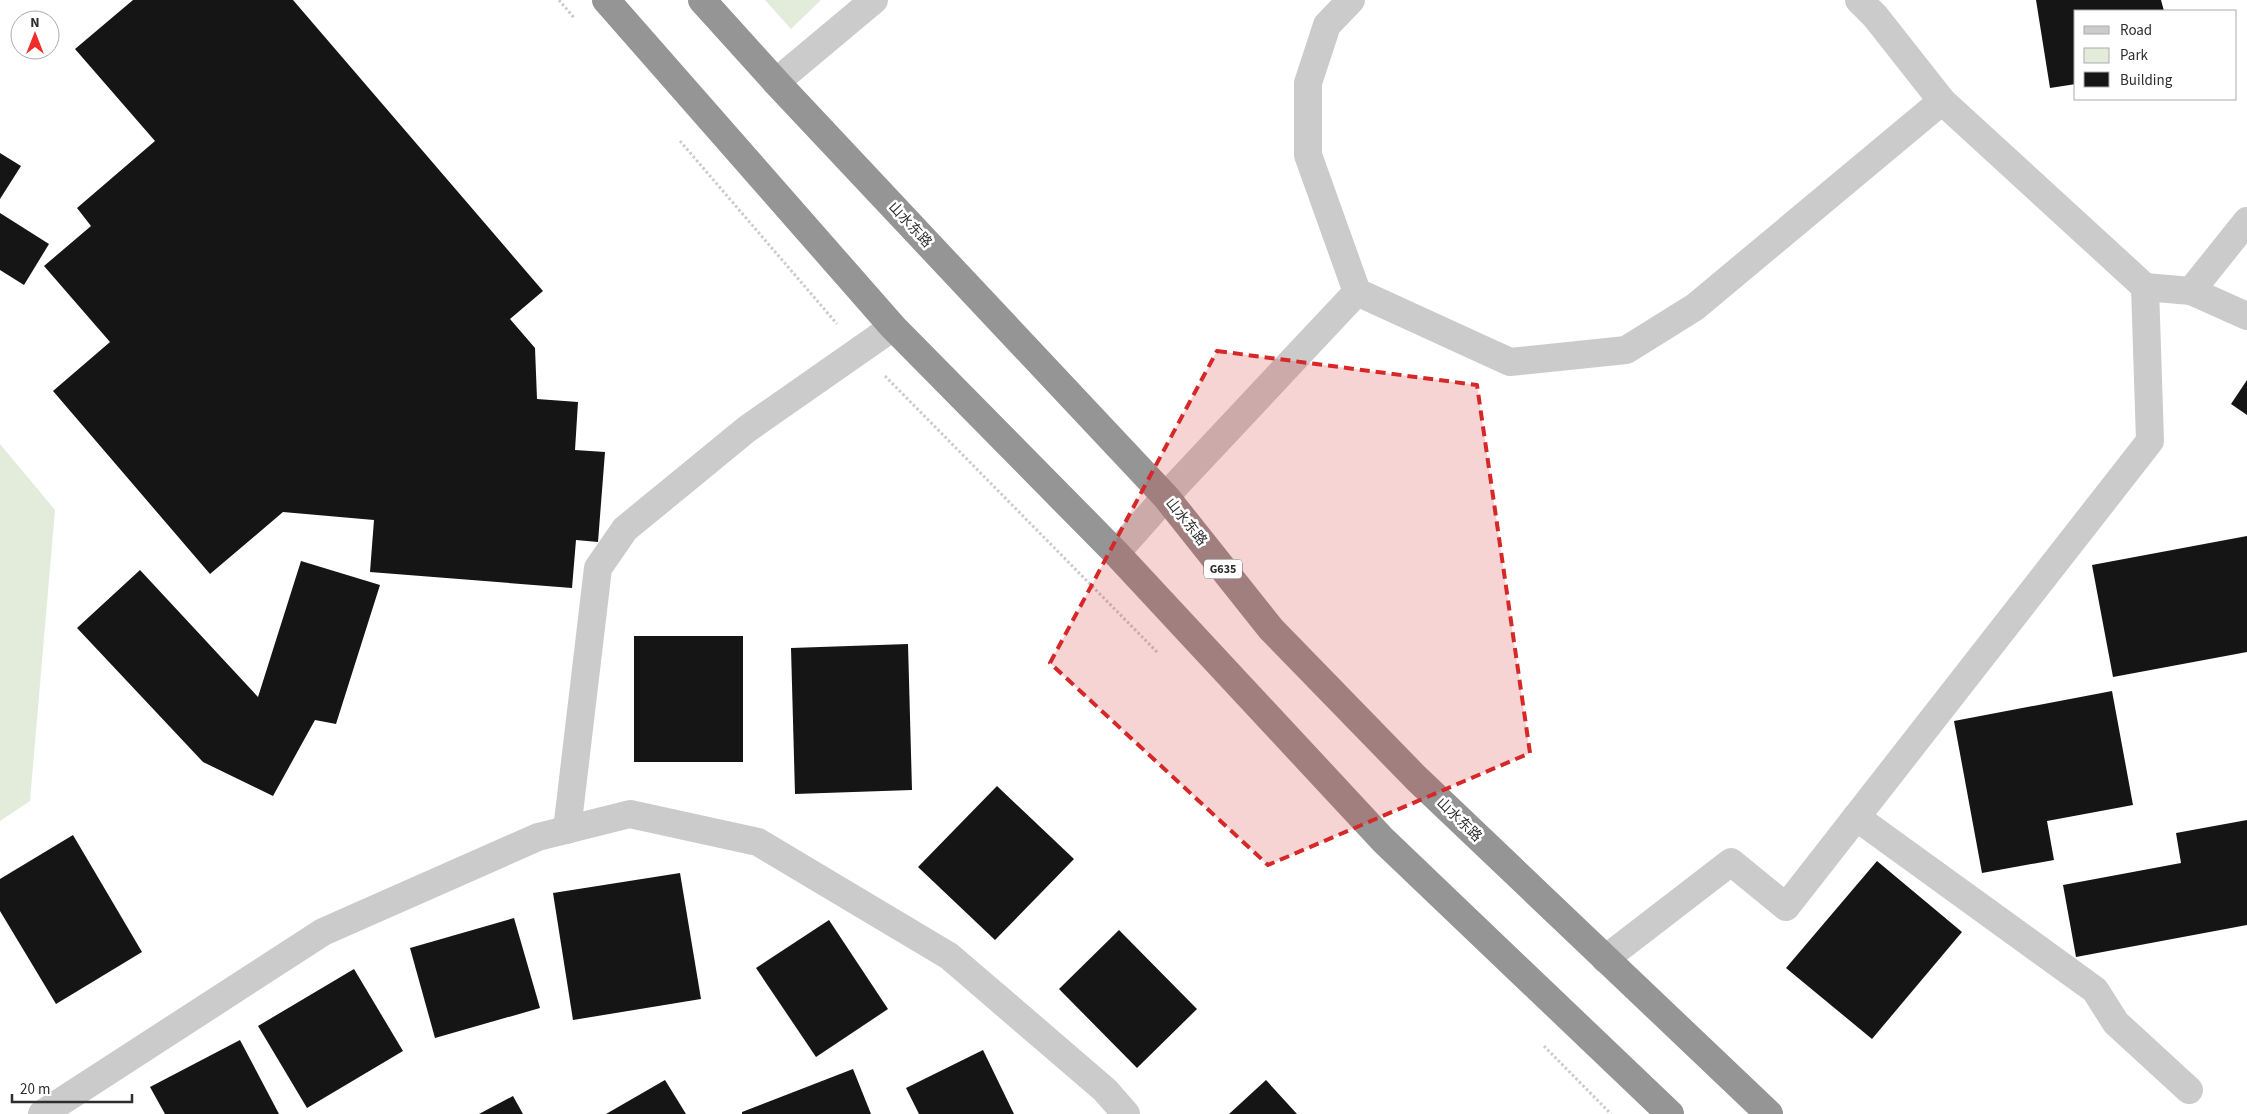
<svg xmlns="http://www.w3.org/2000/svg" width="2247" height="1114" viewBox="0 0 2247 1114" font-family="'Source Sans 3','Noto Sans SC',sans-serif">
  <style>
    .green { fill: #e3ecdb }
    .building { fill: #151515 }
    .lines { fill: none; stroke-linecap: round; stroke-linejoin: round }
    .path { stroke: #cbcbcb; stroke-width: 3; stroke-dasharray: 2.5 2.5; stroke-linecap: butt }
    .minor { stroke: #cbcbcb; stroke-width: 28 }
    .highway { stroke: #959595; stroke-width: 28 }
    .marked { fill: #d62828; fill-opacity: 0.2; stroke: #d62828; stroke-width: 4; stroke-dasharray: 10 6; stroke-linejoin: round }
    .labels { text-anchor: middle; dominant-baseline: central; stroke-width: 5; stroke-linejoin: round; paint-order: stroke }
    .shield { fill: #fff; stroke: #6d6d6d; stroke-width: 1 }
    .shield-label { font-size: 12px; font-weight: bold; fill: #2e2e2e }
    .street-label { font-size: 14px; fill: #2e2e2e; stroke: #fff }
  </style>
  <rect width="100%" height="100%" fill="#fff"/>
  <!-- green -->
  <g class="green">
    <path d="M765,0H821L791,29Z"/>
    <path d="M0,444L55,510L30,801L0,821Z"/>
  </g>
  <!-- building -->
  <g class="building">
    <path d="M133,0H293L543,291L510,319L535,348L537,399L578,402L575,450L605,452L598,542L576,540L572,588L370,572L374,520L283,512L210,574L53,391L110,342L44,266L91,226L77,208L155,141L75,49Z"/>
    <path d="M2036,0H2161L2164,11H2076V84L2050,88Z"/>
    <path d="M0,153L21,166L0,199Z"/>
    <path d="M0,213L49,244L24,285L0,270Z"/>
    <path d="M2247,380V415L2231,404Z"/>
    <path d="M2247,536V652L2113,677L2092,565Z"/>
    <path d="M301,561L380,585L336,724L315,720L273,796L203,762L77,628L140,570L258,697Z"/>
    <rect x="634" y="636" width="109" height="126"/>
    <path d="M908,644L912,790L795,794L791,648Z"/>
    <path d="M2112,691L2133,805L2047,821L2054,860L1982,873L1954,721Z"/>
    <path d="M997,786L1074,859L995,940L918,867Z"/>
    <path d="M2247,820V925L2076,957L2063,885L2181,863L2176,833Z"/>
    <path d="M73,835L142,952L56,1004L0,911V879Z"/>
    <path d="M1877,861L1962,932L1872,1039L1786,968Z"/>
    <path d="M680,873L701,999L573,1020L553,893Z"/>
    <path d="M514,918L540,1008L435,1038L410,948Z"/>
    <path d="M829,920L888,1009L816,1057L756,968Z"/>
    <path d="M1119,930L1197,1009L1137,1068L1059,989Z"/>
    <path d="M354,969L403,1051L307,1108L258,1026Z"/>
    <path d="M240,1040L279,1114H165L150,1087Z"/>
    <path d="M983,1050L1014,1114H919L906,1088Z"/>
    <path d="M853,1069L871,1114H742V1112Z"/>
    <path d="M665,1080L686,1114H606Z"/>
    <path d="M1266,1080L1297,1114H1229Z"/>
    <path d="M513,1096L523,1114H479Z"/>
  </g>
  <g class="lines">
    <!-- path -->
    <g class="path">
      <path d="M559,0L575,19"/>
      <path d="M680,141L837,324"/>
      <path d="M885,376L1158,653"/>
      <path d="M1544,1046L1611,1114"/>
    </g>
    <!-- minor -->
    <g class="minor">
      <path d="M1351,0L1327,25L1308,83V155L1357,292L1510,362L1626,350L1695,307L1942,101"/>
      <path d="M1859,0L1875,16L1942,101L2145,287"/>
      <path d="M776,82L874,0"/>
      <path d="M2191,291L2247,316"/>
      <path d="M1116,553L1177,484L1357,292"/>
      <path d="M1856,817L2095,990L2116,1023L2189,1090"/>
      <path d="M567,830L598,568L625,529L747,429L893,327"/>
      <path d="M1605,959L1731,862L1786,907L2150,441L2145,287L2191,291L2247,221"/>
      <path d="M42,1114L323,932L538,837L630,814L758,842L949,956L1105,1090L1126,1114"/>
    </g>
    <!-- highway -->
    <g class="highway">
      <path d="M606,0L893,327L1116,553L1383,840L1670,1114"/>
      <path d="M702,0L776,82L1166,497L1271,629L1416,778L1769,1114"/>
    </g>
  </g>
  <!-- marked area -->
  <path class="marked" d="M1217,351L1477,385L1530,753L1268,865L1050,663Z"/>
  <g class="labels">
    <!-- shield labels -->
    <rect class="shield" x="1204" y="559.5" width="38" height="19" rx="4"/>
    <g class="shield-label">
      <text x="1223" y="569">G635</text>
    </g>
    <!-- street labels -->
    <g class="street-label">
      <text transform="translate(910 225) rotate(47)">山水东路</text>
      <text transform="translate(1186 522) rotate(51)">山水东路</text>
      <text transform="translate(1459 820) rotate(44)">山水东路</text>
    </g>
  </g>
  <!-- legend -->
  <rect x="2074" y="10" width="162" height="90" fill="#ffffff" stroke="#ababab"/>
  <rect x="2084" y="26" width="25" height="8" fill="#cbcbcb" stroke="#ababab"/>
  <text x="2120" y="35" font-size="15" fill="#2e2e2e">Road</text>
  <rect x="2084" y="48" width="25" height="15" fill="#e3ecdb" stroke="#ababab"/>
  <text x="2120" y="60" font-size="15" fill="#2e2e2e">Park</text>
  <rect x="2084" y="72" width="25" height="15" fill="#151515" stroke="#ababab"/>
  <text x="2120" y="85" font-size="15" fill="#2e2e2e">Building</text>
  <!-- north arrow -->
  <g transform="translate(35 35)"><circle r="24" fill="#ffffff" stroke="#ababab"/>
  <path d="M0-4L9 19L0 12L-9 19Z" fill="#ed2e29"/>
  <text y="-8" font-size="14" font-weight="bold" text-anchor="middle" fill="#2e2e2e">N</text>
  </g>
  <!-- scale -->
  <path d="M12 1094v8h120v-8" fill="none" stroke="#2e2e2e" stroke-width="2.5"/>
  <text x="20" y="1094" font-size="15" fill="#2e2e2e" stroke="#ffffff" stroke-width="4" paint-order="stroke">20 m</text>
</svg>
